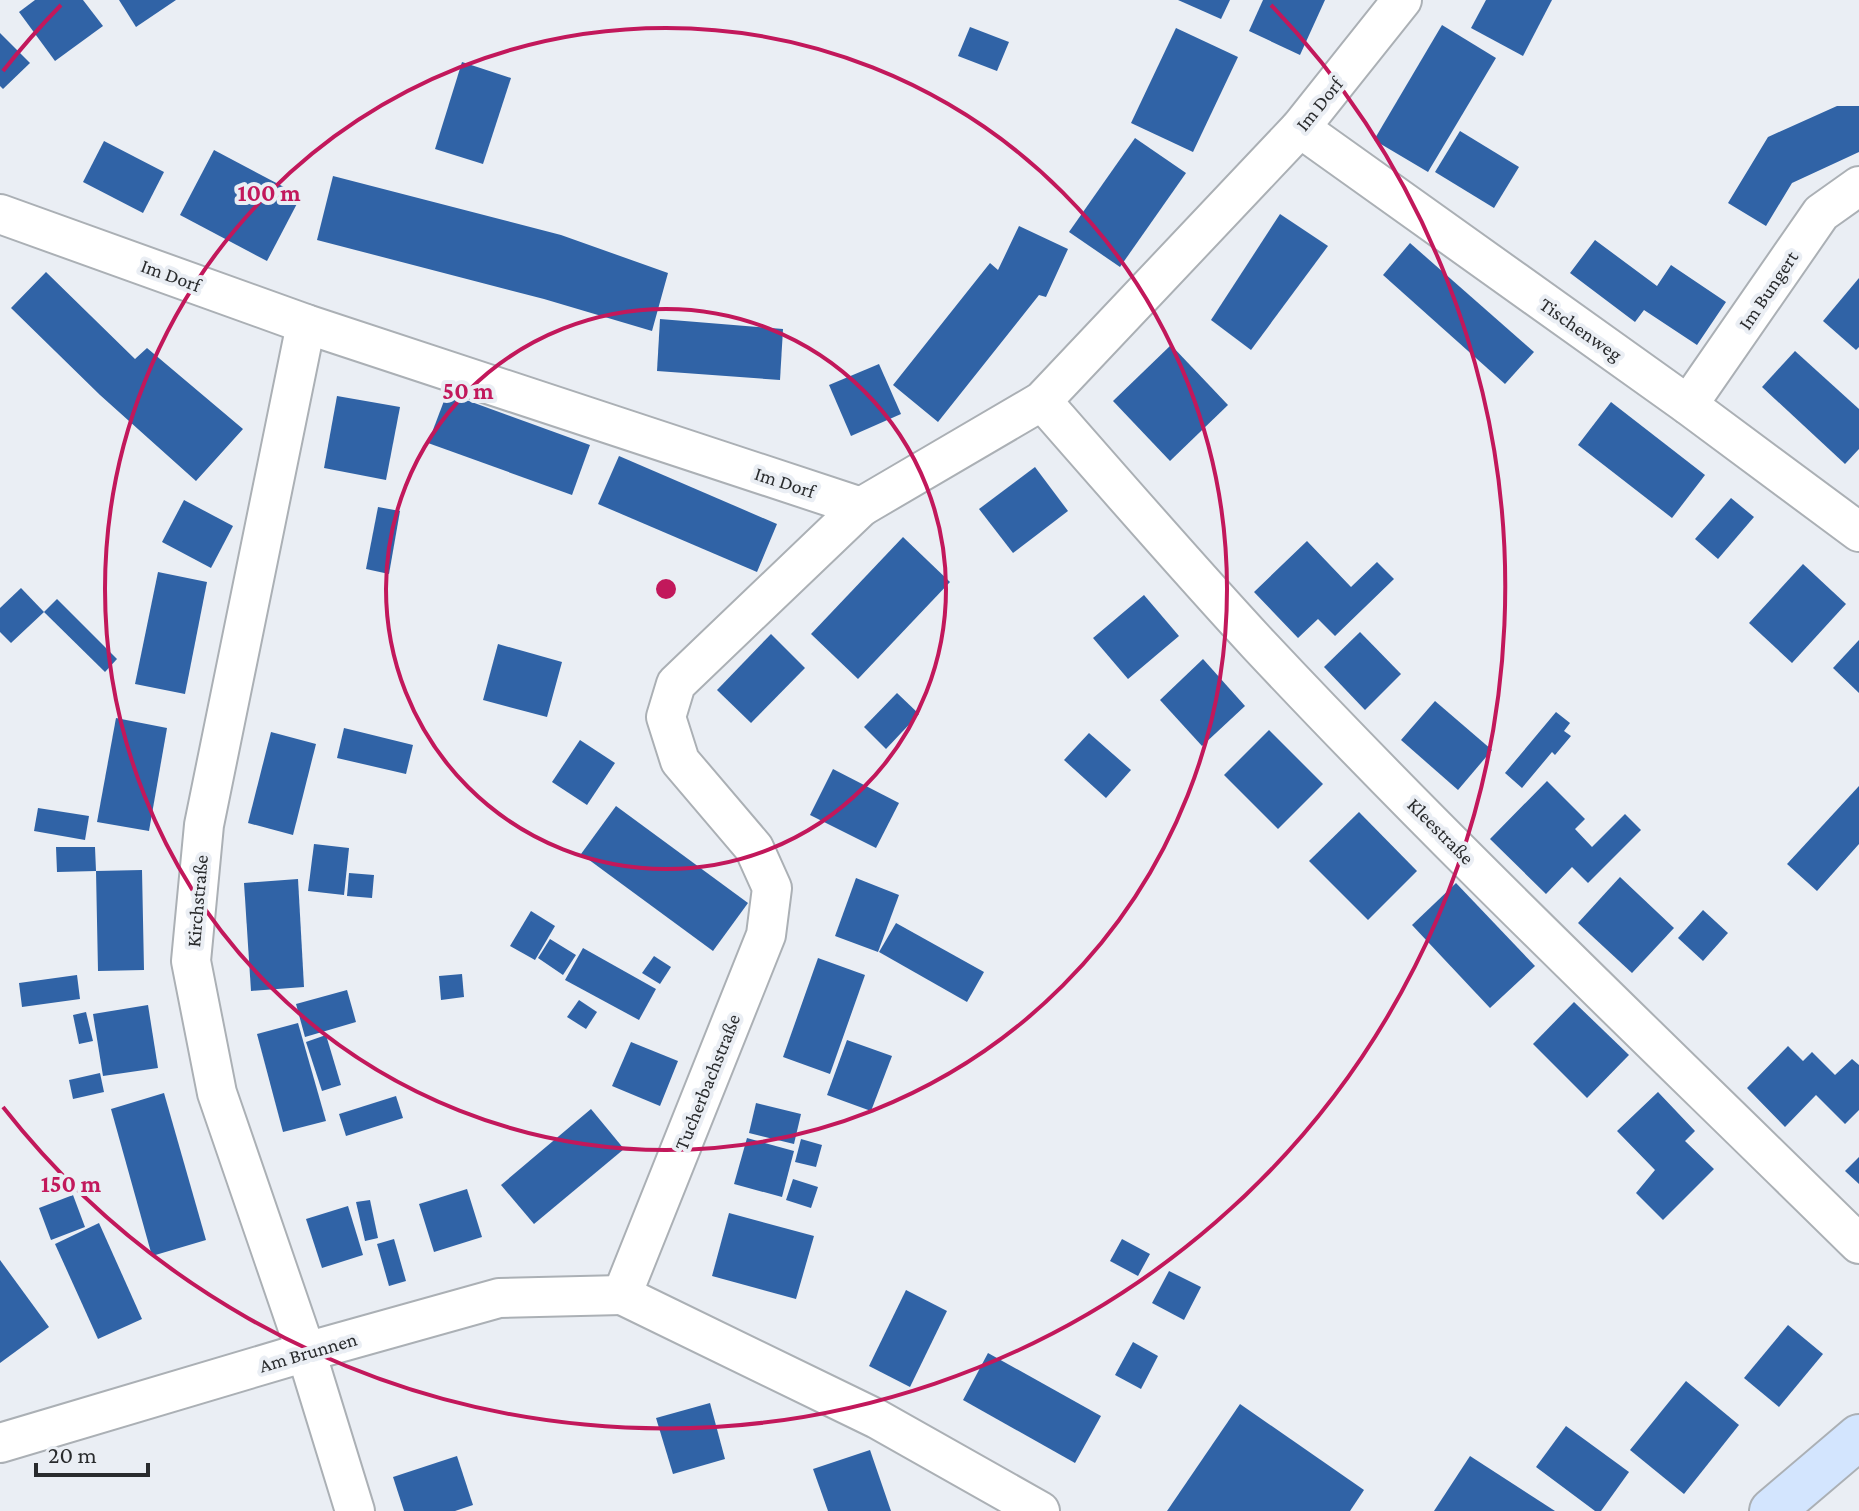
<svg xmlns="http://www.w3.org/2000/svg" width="1859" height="1511" viewBox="0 0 1859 1511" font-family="'Crimson Pro',serif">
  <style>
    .building { fill: #3063a6 }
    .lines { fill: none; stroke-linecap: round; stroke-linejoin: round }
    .street-casing { stroke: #abb0b5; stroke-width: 42 }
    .secondary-casing { stroke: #abb0b5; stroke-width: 48 }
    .street { stroke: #fff; stroke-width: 38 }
    .secondary { stroke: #d3e5fe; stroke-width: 44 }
    .ring { fill: none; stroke: #c2185b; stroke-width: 4 }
    .labels { text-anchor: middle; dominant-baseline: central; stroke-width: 8; stroke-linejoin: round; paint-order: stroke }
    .street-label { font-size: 20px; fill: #292b2d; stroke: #eaeef4 }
    .centre { fill: #c2185b; stroke: #eaeef4; stroke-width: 4 }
    .ring-label { font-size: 24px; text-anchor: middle; font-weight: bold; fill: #c2185b; stroke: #eaeef4; stroke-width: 8; stroke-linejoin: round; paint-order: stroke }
  </style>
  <rect width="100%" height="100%" fill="#eaeef4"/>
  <!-- building -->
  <g class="building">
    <path d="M35,0H83L103,26L55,61L19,12Z"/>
    <path d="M119,0H176L136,27Z"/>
    <path d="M1178,0H1230L1221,19Z"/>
    <path d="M1263,0H1325L1300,55L1249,31Z"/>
    <path d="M1486,0H1552L1523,56L1471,28Z"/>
    <path d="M1442,25L1496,58L1428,172L1374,140Z"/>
    <path d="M970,27L1009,42L997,71L958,56Z"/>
    <path d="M1176,28L1238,57L1193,152L1131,123Z"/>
    <path d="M0,33L30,63L3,89L0,86Z"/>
    <path d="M462,62L511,78L483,164L435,149Z"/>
    <path d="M1837,106H1859V152L1792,183L1766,226L1728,203L1768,137Z"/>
    <path d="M1460,131L1519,167L1494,208L1435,172Z"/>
    <path d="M1135,138L1186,173L1120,267L1069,232Z"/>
    <path d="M104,141L164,172L143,213L83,182Z"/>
    <path d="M214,150L301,196L267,261L180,215Z"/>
    <path d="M333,176L561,235L668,273L652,331L544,299L317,240Z"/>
    <path d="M1280,214L1328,246L1251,350L1211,320Z"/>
    <path d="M1019,226L1068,249L1046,297L1039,295L938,422L893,385L990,263L998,270Z"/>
    <path d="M1595,240L1657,286L1671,265L1726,302L1697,345L1644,310L1635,322L1570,273Z"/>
    <path d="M1410,243L1534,352L1505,384L1383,275Z"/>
    <path d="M46,272L135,359L147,348L243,429L196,481L100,395L11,308Z"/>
    <path d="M1859,278V347L1856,350L1823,321Z"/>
    <path d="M660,319L783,329L780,380L657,371Z"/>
    <path d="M1171,345L1228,405L1170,461L1113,401Z"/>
    <path d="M1795,351L1859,409V449L1845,464L1762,387Z"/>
    <path d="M879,364L901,414L851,436L829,385Z"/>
    <path d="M447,393L590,445L572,495L428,443Z"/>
    <path d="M337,396L400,407L386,480L324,468Z"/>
    <path d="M1611,402L1705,475L1672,518L1578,445Z"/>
    <path d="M619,456L777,524L757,572L598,504Z"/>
    <path d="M1035,467L1068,511L1013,553L979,509Z"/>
    <path d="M1731,498L1754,517L1718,559L1695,539Z"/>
    <path d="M184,500L233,526L211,568L162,542Z"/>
    <path d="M378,507L400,511L389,574L366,569Z"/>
    <path d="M903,537L950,582L858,679L811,634Z"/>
    <path d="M1307,541L1351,587L1377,562L1394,579L1335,636L1318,619L1298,638L1254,592Z"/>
    <path d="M1803,564L1846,604L1792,663L1749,623Z"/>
    <path d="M158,572L207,582L185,694L135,684Z"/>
    <path d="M21,588L44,612L11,643L0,632V608Z"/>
    <path d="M1144,595L1179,636L1128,679L1093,638Z"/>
    <path d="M57,599L117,659L105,672L44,612Z"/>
    <path d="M1360,632L1401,674L1365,710L1324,667Z"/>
    <path d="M771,634L805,668L751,723L717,690Z"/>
    <path d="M1859,640V693L1833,668Z"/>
    <path d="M498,644L562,662L547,717L483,700Z"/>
    <path d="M1203,659L1245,706L1202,746L1160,700Z"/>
    <path d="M897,693L919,714L886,749L864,727Z"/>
    <path d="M1435,701L1492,750L1458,790L1401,740Z"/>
    <path d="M1556,712L1570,723L1564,731L1571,736L1555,755L1552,752L1522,788L1505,773Z"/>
    <path d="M116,718L167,728L149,831L97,822Z"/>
    <path d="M344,728L413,745L406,774L337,758Z"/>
    <path d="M1269,730L1323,784L1278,829L1224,775Z"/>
    <path d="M271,732L316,744L293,835L248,823Z"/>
    <path d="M1089,733L1131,770L1106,798L1064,760Z"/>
    <path d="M580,740L615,763L587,805L552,782Z"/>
    <path d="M833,769L899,803L876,848L810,815Z"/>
    <path d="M1547,781L1585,819L1575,829L1592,847L1625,814L1641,830L1588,883L1572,867L1546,894L1490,839Z"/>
    <path d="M1859,786V844L1817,891L1787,864Z"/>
    <path d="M616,806L748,903L713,951L581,854Z"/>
    <path d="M38,808L89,816L85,840L34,831Z"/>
    <path d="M1359,812L1417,871L1368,920L1309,861Z"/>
    <path d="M314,844L349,848L344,895L308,891Z"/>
    <path d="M56,847H95L96,871L142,870L144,970L98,971L96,871L57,872Z"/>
    <path d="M349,873L374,875L372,898L347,896Z"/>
    <path d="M1620,877L1674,928L1632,973L1578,923Z"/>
    <path d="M856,878L899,895L878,952L835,936Z"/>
    <path d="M298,879L304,987L251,991L244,883Z"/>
    <path d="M1456,883L1535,966L1490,1008L1412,925Z"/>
    <path d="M1703,910L1728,933L1703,961L1678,938Z"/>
    <path d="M531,911L555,926L535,960L510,946Z"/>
    <path d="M896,923L984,972L967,1002L879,952Z"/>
    <path d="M550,939L576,955L563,975L538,958Z"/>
    <path d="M583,948L656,989L639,1020L565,980Z"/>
    <path d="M654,956L671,967L660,984L642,973Z"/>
    <path d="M818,958L865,975L830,1074L783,1057Z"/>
    <path d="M462,974L464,997L441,1000L439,976Z"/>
    <path d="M77,975L80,999L22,1007L19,983Z"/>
    <path d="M347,990L356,1022L305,1037L296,1004Z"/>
    <path d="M579,1000L597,1012L586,1029L567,1017Z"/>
    <path d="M1574,1002L1629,1055L1587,1098L1533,1044Z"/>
    <path d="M148,1005L158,1068L103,1076L93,1014Z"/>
    <path d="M86,1012L93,1041L79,1044L73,1015Z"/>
    <path d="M298,1023L326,1121L283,1132L257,1034Z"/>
    <path d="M326,1035L341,1085L322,1091L306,1042Z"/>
    <path d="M847,1040L892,1056L871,1111L827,1095Z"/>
    <path d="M631,1042L678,1061L660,1106L612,1086Z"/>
    <path d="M1788,1046L1803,1061L1812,1052L1835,1075L1852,1059L1859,1065V1110L1845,1124L1816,1095L1785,1127L1747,1088Z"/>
    <path d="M100,1073L104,1092L73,1099L69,1080Z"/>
    <path d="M1658,1092L1695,1131L1685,1141L1714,1169L1663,1220L1636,1193L1655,1170L1617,1131Z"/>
    <path d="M164,1093L206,1240L152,1256L111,1109Z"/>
    <path d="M396,1096L403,1118L346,1136L339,1114Z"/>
    <path d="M756,1103L801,1114L794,1144L749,1133Z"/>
    <path d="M591,1109L624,1149L534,1224L501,1185Z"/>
    <path d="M747,1138L794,1151L782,1197L734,1184Z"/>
    <path d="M801,1139L822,1145L816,1167L795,1162Z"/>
    <path d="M1859,1157V1184L1845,1171Z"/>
    <path d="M793,1179L818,1187L811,1208L786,1200Z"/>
    <path d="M467,1189L482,1237L434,1252L419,1204Z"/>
    <path d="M73,1195L85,1227L51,1240L39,1208Z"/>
    <path d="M370,1200L378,1238L365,1241L356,1202Z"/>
    <path d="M348,1206L363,1255L322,1268L306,1219Z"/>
    <path d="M729,1213L814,1236L796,1299L712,1276Z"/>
    <path d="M99,1223L142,1319L98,1339L55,1244Z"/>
    <path d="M394,1239L406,1281L389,1286L377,1244Z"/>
    <path d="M1122,1239L1150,1254L1138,1276L1110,1261Z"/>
    <path d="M0,1260L49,1327L0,1363Z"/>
    <path d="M1169,1271L1201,1287L1184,1320L1152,1303Z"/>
    <path d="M906,1290L947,1311L910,1387L869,1366Z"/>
    <path d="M1788,1325L1823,1354L1779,1407L1744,1378Z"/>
    <path d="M1133,1342L1158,1356L1141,1389L1115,1375Z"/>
    <path d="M988,1353L1101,1416L1075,1463L963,1400Z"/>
    <path d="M1686,1381L1739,1425L1684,1494L1630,1450Z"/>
    <path d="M710,1403L725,1459L673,1474L656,1418Z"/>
    <path d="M1240,1404L1364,1490L1350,1511H1167Z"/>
    <path d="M1566,1426L1629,1472L1601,1511H1595L1536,1467Z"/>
    <path d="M870,1450L891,1511H828L813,1469Z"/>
    <path d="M457,1456L473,1505L455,1511H404L393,1477Z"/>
    <path d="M1470,1456L1555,1511H1434Z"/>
  </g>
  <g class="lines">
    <!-- street casing -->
    <g class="street-casing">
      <g id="street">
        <path d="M1300,128L1688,405L1859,532"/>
        <path d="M0,214L306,324L861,507L1042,401L1300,128L1402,0"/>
        <path d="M306,324L204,825L191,961L217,1093L306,1352L355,1511"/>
        <path d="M1042,401C1114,483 1185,565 1259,645C1452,851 1658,1046 1859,1244"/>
        <path d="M1688,405L1821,213L1859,186"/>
        <path d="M861,507L676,684L666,717L680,761L754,848L772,888L766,935L622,1295L877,1419L1040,1511"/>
        <path d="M0,1443L306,1352L499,1298L622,1295"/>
      </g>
    </g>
    <!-- secondary casing -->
    <g class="secondary-casing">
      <path id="secondary" d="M1772,1511L1859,1437"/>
    </g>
    <!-- street -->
    <use href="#street" class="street"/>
    <!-- secondary -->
    <use href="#secondary" class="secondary"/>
  </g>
  <!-- distance rings -->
  <g class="ring">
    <circle cx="666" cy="589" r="280"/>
    <circle cx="666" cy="589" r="561"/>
    <path d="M3 71A841 841 0 0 1 61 5M1271 5A841 841 0 1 1 3 1107"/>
  </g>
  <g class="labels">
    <!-- street labels -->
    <g class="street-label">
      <text transform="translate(1319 104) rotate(-51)">Im Dorf</text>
      <text transform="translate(171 275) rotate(20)">Im Dorf</text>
      <text transform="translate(1768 290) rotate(-56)">Im Bungert</text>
      <text transform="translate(1581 329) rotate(35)">Tischenweg</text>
      <text transform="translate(785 482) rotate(18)">Im Dorf</text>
      <text transform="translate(1441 831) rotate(45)">Kleestraße</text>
      <text transform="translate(197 901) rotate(-85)">Kirchstraße</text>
      <text transform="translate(707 1082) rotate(-68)">Tucherbachstraße</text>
      <text transform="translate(308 1352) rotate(-16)">Am Brunnen</text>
    </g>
  </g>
  <circle cx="666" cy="589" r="12" class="centre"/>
  <g class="ring-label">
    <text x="269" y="201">100 m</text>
    <text x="468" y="399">50 m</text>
    <text x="71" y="1192">150 m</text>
  </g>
  <!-- scale -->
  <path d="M36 1463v12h112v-12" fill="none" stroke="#292b2d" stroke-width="4"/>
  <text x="48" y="1463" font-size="24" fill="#292b2d" stroke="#eaeef4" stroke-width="6" paint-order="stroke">20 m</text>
</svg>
